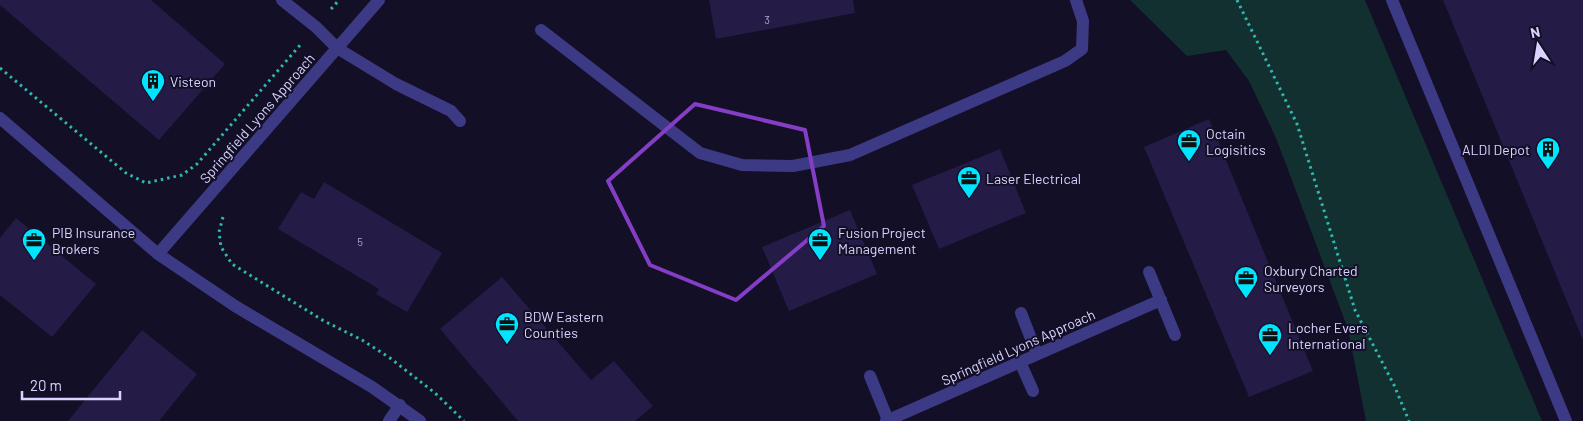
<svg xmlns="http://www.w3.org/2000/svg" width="1583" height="421" viewBox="0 0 1583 421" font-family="Barlow,sans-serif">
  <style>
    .green { fill: #12302f }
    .building { fill: #241b47 }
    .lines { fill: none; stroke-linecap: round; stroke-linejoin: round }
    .path { stroke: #2fb8b0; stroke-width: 3; stroke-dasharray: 2.5 4; stroke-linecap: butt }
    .minor { stroke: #3d3a85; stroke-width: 12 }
    .marked { fill: none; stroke: #843dc5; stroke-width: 4; stroke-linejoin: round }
    .labels { text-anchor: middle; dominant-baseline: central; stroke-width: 4; stroke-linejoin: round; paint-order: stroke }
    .number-label { font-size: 11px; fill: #aca6d1 }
    .poi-label { font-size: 14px; fill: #d9d4ff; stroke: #130f26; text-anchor: start }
    .street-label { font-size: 14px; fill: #d9d4ff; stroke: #130f26 }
  </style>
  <rect width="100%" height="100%" fill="#130f26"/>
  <!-- green -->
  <path class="green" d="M1130,0H1365L1542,421H1366L1348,329L1276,138L1249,81L1226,50L1187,56Z"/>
  <!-- building -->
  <g class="building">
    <path d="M0,0H151L225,64L159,140L0,5Z"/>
    <path d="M709,0H853L855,13L716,39Z"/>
    <path d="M1443,0H1583V338H1582Z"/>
    <path d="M1209,119L1313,371L1249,397L1144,147Z"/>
    <path d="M1000,149L1026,213L939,249L912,185Z"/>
    <path d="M324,182L442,253L407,312L376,294L379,289L278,229L301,192L314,199Z"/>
    <path d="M850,210L877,274L789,311L762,247Z"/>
    <path d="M16,218L96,284L52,337L0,295V238Z"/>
    <path d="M502,277L591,380L614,361L653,406L635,421H518L440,329Z"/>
    <path d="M142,330L197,374L159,421H68Z"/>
  </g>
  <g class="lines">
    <!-- path -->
    <g class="path">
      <path d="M1237,0L1297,124L1355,310L1394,385L1409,421"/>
      <path d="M331,9L339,0"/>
      <path d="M0,68L126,173L146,183L182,175L197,164L301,44"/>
      <path d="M223,217L219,232L221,247L232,264L324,321L362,340L390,358L435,393L464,421"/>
    </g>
    <!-- minor -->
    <g class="minor">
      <path d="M282,0L316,27L337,48L396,84L451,111L460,121"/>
      <path d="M1392,0L1566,421"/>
      <path d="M541,30L700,153L742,165L793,166L850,155L1065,61L1082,49L1083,21L1076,0"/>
      <path d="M0,118L158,254L235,306L372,387L420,421"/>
      <path d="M158,254L379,0"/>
      <path d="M1149,272L1175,335"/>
      <path d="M1021,313L1037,354"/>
      <path d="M1020,362L1033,391"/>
      <path d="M870,376L888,420"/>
      <path d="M389,421L400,405"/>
      <path d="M886,421L1161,300"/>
    </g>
  </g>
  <!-- marked area -->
  <path class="marked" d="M695,104L805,130L824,226L736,300L650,265L608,181Z"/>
  <!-- icons -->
  <defs>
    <g id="building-pin" transform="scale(1.25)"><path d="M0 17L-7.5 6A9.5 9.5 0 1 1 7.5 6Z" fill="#00e5ff" stroke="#130f26"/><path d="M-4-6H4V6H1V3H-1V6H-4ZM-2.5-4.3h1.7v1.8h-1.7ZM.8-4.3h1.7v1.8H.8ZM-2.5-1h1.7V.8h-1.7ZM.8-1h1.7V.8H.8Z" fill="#111"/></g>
    <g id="office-pin" transform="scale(1.25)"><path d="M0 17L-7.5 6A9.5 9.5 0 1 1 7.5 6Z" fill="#00e5ff" stroke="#130f26"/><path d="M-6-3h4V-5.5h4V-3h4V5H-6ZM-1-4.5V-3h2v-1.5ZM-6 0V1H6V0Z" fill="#111"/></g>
  </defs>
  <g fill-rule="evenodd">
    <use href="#building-pin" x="153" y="81"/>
    <use href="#office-pin" x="1189" y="141"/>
    <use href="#building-pin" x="1548" y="149"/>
    <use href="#office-pin" x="969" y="178"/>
    <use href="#office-pin" x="34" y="240"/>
    <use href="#office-pin" x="820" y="240"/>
    <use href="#office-pin" x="1246" y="278"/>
    <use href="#office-pin" x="507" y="324"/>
    <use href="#office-pin" x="1270" y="335"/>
  </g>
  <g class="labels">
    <!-- number labels -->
    <g class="number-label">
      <text x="767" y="19">3</text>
      <text x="360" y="241">5</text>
    </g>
    <!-- poi labels -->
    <g class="poi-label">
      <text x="170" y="81">Visteon</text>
      <text x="1206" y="133">Octain<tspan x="1206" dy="16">Logisitics</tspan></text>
      <text x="1530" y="149" text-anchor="end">ALDI Depot</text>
      <text x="986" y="178">Laser Electrical</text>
      <text x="52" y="232">PIB Insurance<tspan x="52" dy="16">Brokers</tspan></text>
      <text x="838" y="232">Fusion Project<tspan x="838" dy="16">Management</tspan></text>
      <text x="1264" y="270">Oxbury Charted<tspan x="1264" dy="16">Surveyors</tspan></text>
      <text x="524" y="316">BDW Eastern<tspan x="524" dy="16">Counties</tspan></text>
      <text x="1288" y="327">Locher Evers<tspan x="1288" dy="16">International</tspan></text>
    </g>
    <!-- street labels -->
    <g class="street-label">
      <text transform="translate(257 118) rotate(-49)">Springfield Lyons Approach</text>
      <text transform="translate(1018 347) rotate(-24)">Springfield Lyons Approach</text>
    </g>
  </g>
  <!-- north arrow -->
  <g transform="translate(1538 45) rotate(348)" stroke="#130f26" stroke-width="4" paint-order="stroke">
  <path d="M0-4L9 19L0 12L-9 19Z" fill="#d9d4ff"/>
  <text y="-8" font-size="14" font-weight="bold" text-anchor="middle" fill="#d9d4ff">N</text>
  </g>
  <!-- scale -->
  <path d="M22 391v8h98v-8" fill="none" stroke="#d9d4ff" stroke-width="2.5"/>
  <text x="30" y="391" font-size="15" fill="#d9d4ff" stroke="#130f26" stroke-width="4" paint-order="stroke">20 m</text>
</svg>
